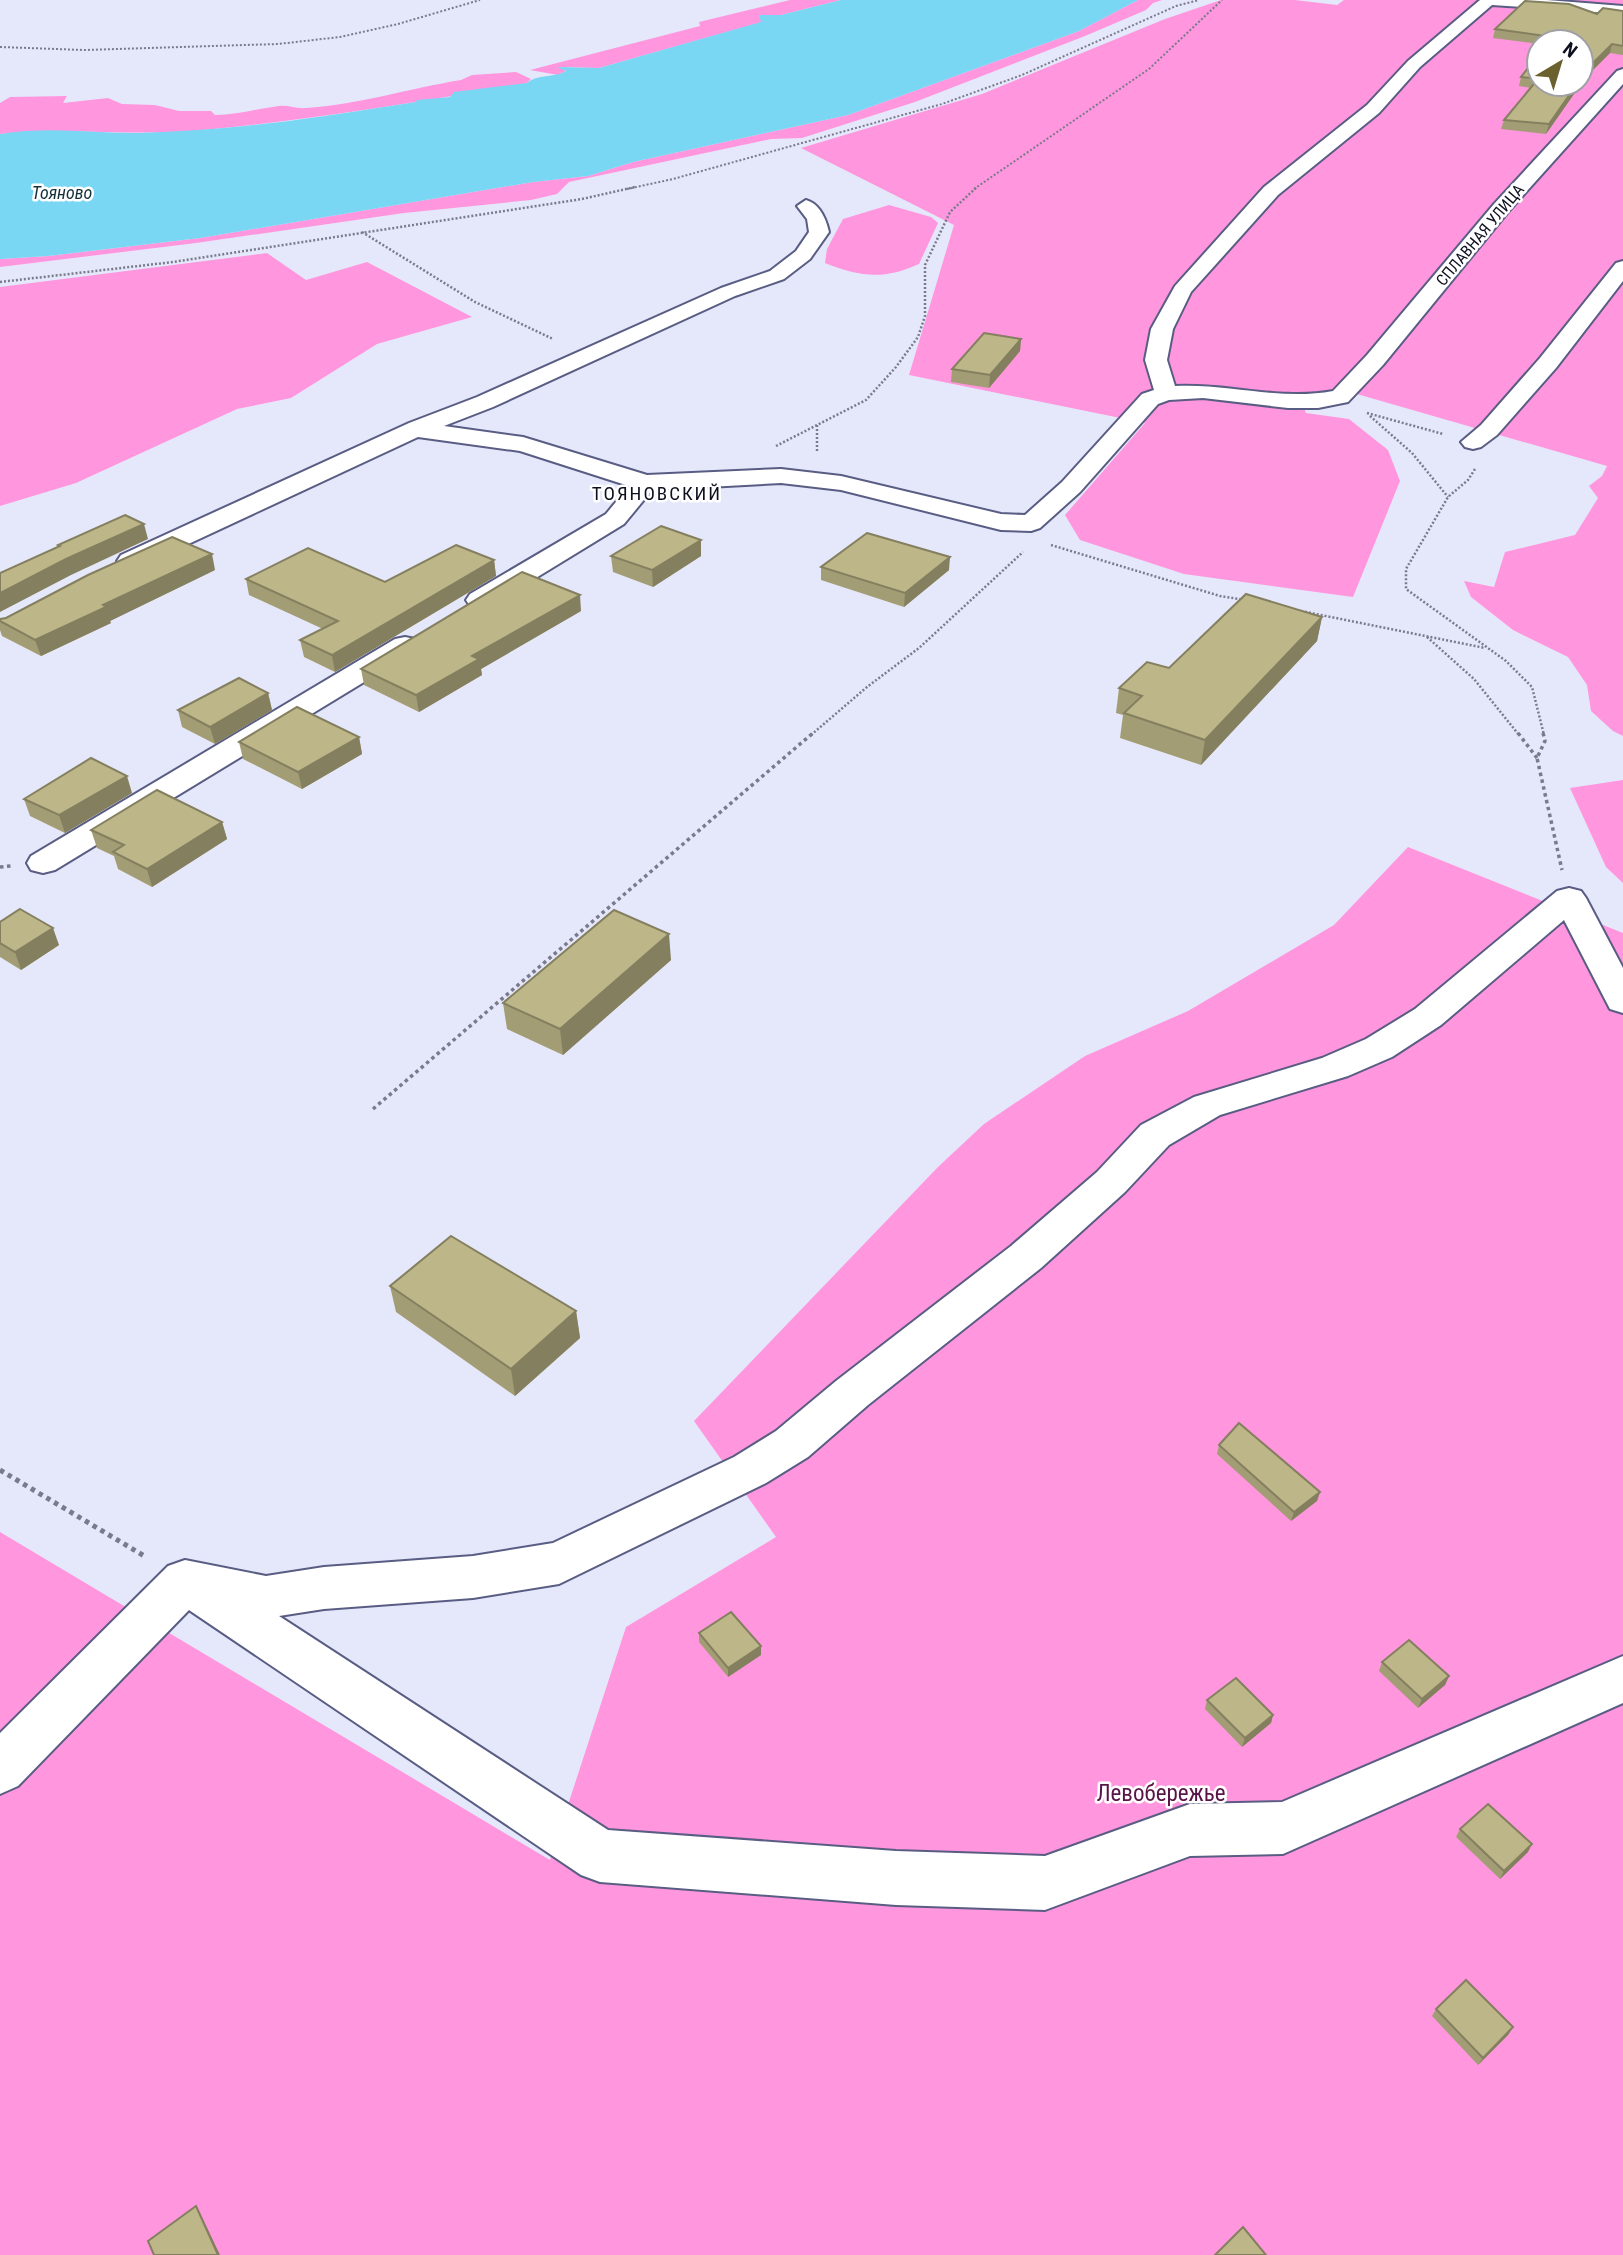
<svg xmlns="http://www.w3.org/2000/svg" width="1623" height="2255" viewBox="0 0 1623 2255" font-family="'Roboto Condensed',sans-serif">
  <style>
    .green { fill: #ff96de; fill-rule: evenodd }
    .water { fill: #79d7f4 }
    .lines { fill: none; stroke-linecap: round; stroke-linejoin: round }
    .minor-casing { stroke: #595d83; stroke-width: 4 }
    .path-far3 { stroke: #797b8c; stroke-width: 2; stroke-dasharray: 2 2; stroke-linecap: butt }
    .path-far2 { stroke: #797b8c; stroke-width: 2.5; stroke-dasharray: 2 2; stroke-linecap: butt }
    .path-far1 { stroke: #797b8c; stroke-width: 3.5; stroke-dasharray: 3.5 3.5; stroke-linecap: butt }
    .path { stroke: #797b8c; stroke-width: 5; stroke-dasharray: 4.5 4.5; stroke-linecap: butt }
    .minor { fill: #fff; fill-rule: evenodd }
    .wall { fill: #a39d75 }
    .shaded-wall { fill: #847f5f }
    .building { fill: #bdb688; stroke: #847f5f; stroke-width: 2 }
    .labels { text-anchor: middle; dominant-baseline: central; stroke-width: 5; stroke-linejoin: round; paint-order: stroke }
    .far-street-label { font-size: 16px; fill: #0e0f1f; stroke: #fff }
    .far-water-label { font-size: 18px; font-style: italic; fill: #14313a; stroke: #fff }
    .far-quarter-label { font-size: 19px; letter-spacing: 2px; fill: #0e0f1f; stroke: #fff }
    .near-park-label { font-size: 23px; fill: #591548; stroke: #fff }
  </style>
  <rect width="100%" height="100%" fill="#e5e8fa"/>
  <!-- green -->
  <g class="green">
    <path d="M790,0H841L781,15H759L762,22L599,68L560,67L566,71L558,75L530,70L700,26L699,22Z"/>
    <path d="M1138,0H1162L1153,3L1146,10L1085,36L915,102L802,138L771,139L569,182L557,194L531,200L404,213L196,243L0,267V259L48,256L200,238L533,182L588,176L633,162L848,115L1079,31Z"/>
    <path d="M1221,0H1295L1337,5L1344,0H1623V736L1613,731L1591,711L1587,685L1568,657L1513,630L1471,597L1464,581L1494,587L1505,552L1575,535L1598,498L1589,486L1602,476L1607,466L1343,390L1300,398L1306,413L1349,419L1388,450L1400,481L1353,597L1184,574L1080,540L1065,515L1145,423L909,375L954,225L801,148L982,94L1165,19ZM1539,42H1581V84H1539Z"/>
    <path d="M516,72L531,79L527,83C415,103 305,121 191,131C127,136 64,127 0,134V103L10,97L67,96L63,103L108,98L122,104L155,105L179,111H211L215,115C237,115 256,109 279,106C288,105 297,109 306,108C356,105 411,88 461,80L472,75Z"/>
    <path d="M889,205L931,217L938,223L919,264C884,280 860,277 825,263L827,249L843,219Z"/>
    <path d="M267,253L306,280L367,262L472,317L377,344L291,398L237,409L76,483L0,506V287Z"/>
    <path d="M1623,780V883L1606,867L1570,788Z"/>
    <path d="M1408,847L1623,933V2255H0V1532L550,1860L626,1627L776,1537L694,1421L938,1167L984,1124L1085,1056L1188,1011L1334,925Z"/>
  </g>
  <!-- water -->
  <path class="water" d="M841,0H1138L1079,31L848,115L633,162L588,176L533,182L200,238L48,256L0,259V134C47,126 92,133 139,133C221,131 304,120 384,107L416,102L417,100L450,97L454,92L527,83C537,74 554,78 566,71L557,67L599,68L761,22L759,15H781Z"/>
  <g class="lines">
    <!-- minor casing -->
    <g class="minor-casing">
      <g id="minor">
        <path d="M1480,0H1547L1623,6V14L1492,5L1420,67L1379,113L1278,195L1191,292L1173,329L1167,360L1175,386C1228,383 1280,401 1333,391L1367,355L1494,204L1617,71L1623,69V84L1508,212L1383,365L1348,402L1318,408H1288L1203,398L1169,400L1158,404L1080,492L1040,528L1031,531L1001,530L841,490L781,483L652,490L624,524L490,606L480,608L470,606L466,600L470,594L606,514L629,486L520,451L418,437L139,567L130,569L121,567L117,561L121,555L409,423L477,397L721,288L770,271L796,251L809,232L807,219L797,206L806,200C820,204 826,219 829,232L810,259L784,279L735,296L493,407L444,426L523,437L647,475L781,469L841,476L1001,514L1025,515L1062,482L1142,394L1154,390L1145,360L1151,329L1175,286L1264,187L1367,105L1408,61Z"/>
        <path d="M1623,261V281L1556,368L1497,435L1481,447L1473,449L1465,447L1461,442L1481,425L1540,358L1616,263Z"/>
        <path d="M405,637L415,639L419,645L415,651L55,870L43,873L31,870L27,863L31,856L395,639Z"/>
        <path d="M1569,888L1581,891L1586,898L1623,968V1013L1610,1009L1564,920L1441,1025L1392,1057L1348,1076L1220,1115L1169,1145L1125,1192L1041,1268L868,1405L808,1457L766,1483L559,1584L473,1598L324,1609L279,1616L608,1830L896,1851L1045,1856L1190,1804L1282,1802L1623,1656V1703L1283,1854L1190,1856L1045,1910L896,1905L600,1882L581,1875L189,1610L18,1786L0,1794V1733L168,1566L185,1560L266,1576L324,1567L473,1556L553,1543L734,1457L776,1431L836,1381L1011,1246L1097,1172L1141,1125L1194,1097L1322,1058L1366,1039L1415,1009L1557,891Z"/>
      </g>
    </g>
    <!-- path-far3 -->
    <g class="path-far3">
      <path d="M0,47L84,50L278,44L340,37L398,24L480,0"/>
      <path d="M627,189L673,179L942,104L1022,75L1176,6L1199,0"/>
      <path d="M974,189L1149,69L1222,0"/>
    </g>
    <!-- path-far2 -->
    <g class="path-far2">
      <path d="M362,232L475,302L553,339"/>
      <path d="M0,282L173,262L582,199L635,187"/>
      <path d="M1367,413L1443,434"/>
      <path d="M1370,416L1412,453L1448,497"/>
      <path d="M817,425V451"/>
      <path d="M776,446L866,400L896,367L918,337L925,316V265L950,212L977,187"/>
      <path d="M1475,469L1468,480L1448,497L1406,569V589L1506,661L1532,687L1544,735"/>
      <path d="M1051,545L1220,596L1245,600"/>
      <path d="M1301,611L1485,648"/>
      <path d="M1427,637L1474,679L1519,735"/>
      <path d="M811,735L867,687L919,648L1023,552"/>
    </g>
    <!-- path-far1 -->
    <g class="path-far1">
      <path d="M1518,733L1537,758"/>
      <path d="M1543,733L1545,741L1537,758L1562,870"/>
      <path d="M0,867L11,866"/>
      <path d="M373,1109L813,733"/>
    </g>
    <!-- path -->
    <path class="path" d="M0,1470L146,1557"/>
    <!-- minor -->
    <use href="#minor" class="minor"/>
  </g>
  <!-- wall -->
  <g class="wall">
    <path d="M1623,11V55L1610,53L1585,78L1581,84V42H1539V44L1493,38L1495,29Z"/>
    <path d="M1539,54V84H1581L1546,134L1501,129L1504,120L1531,88L1519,86L1521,77Z"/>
    <path d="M1021,339L1020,351L989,388L951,382L952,369Z"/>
    <path d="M611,556H701L653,587L613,572Z"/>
    <path d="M494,560L496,576L335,672L304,657L300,640L323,629L249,595L246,579L385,582Z"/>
    <path d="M821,567L949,570L904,607L821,580Z"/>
    <path d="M215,570L110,621L111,623L41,656L2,636L0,630V619Z"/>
    <path d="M581,611L481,669L482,675L419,712L364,685L361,669Z"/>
    <path d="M1322,617L1317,641L1201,765L1120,738L1123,715L1116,713L1119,688L1169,668Z"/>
    <path d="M268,693L272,710L215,744L182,727L178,710Z"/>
    <path d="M359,737L362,754L302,789L243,759L239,742Z"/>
    <path d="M132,793L65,833L30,816L24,799Z"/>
    <path d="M222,822L227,839L152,887L118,869L114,856L97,848L91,830Z"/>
    <path d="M0,922L59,945L21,970L0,957Z"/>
    <path d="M671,960L563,1055L507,1029L503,1003Z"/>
    <path d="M390,1286L576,1311L580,1338L515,1396L396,1312Z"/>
    <path d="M1219,1445L1320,1492L1317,1501L1291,1521L1217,1454Z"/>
    <path d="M699,1633L761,1655L728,1677L699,1642Z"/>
    <path d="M1382,1662L1449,1676L1445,1685L1418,1708L1379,1671Z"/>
    <path d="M1207,1700L1273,1715L1271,1723L1242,1747L1205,1709Z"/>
    <path d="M1460,1829L1528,1852L1500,1879L1456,1837Z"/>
    <path d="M1436,2009L1513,2027L1508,2035L1478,2065L1432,2016Z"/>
  </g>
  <!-- shaded-wall -->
  <g class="shaded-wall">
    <path d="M1612,44L1610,53L1585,78L1581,84V78L1588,68Z"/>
    <path d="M1577,84H1581L1546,134L1549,124Z"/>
    <path d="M1021,339L1020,351L989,388L990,375Z"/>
    <path d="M144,524L148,539L71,575L0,612V593L66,559Z"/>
    <path d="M701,540V556L653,587L652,570Z"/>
    <path d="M212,554L215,570L110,621L111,623L41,656L35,640L103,605Z"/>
    <path d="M950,557L949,570L904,607L905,593Z"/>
    <path d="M494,560L496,576L335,672L332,655Z"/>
    <path d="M580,595L581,611L481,669L482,675L419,712L416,695L472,656Z"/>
    <path d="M1322,617L1317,641L1201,765L1205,740Z"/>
    <path d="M268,693L272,710L215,744L210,727Z"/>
    <path d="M359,737L362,754L302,789L298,772Z"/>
    <path d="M127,776L132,793L65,833L59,815Z"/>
    <path d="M222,822L227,839L152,887L147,869Z"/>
    <path d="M53,928L59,945L21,970L15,952Z"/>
    <path d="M669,934L671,960L563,1055L560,1029Z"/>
    <path d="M576,1311L580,1338L515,1396L511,1369Z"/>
    <path d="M1320,1492L1317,1501L1291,1521L1294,1512Z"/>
    <path d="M761,1646V1655L728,1677V1668Z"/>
    <path d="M1449,1676L1445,1685L1418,1708L1422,1699Z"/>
    <path d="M1273,1715L1271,1723L1242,1747L1245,1738Z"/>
    <path d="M1532,1844L1528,1852L1500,1879L1504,1871Z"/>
    <path d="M1513,2027L1508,2035L1478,2065L1483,2058Z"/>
    <path d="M196,2206L200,2213L220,2255H218Z"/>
  </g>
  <!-- building -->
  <g class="building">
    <path d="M1525,1L1569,4L1597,14L1603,8L1623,11V46L1612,44L1588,68L1581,78V42H1548L1552,37L1495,29Z"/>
    <path d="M1539,54V84H1577L1549,124L1504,120L1538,79L1521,77Z"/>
    <path d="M984,333L1021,339L990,375L952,369Z"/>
    <path d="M125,515L144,524L66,559L0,593V573L60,546L58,545Z"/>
    <path d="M661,526L701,540L652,570L611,556Z"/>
    <path d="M867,533L950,557L905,593L821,567Z"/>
    <path d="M172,537L212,554L103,605L106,607L35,640L0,621V619L6,618L88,575Z"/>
    <path d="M456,545L494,560L332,655L300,640L338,621L246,579L308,548L385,582Z"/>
    <path d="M522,572L580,595L472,656L479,659L416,695L361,669Z"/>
    <path d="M1246,594L1322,617L1205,740L1124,713L1142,696L1119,688L1147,662L1169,668Z"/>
    <path d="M239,678L268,693L210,727L178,710Z"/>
    <path d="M297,707L359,737L298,772L239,742Z"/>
    <path d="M91,758L127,776L59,815L24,799Z"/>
    <path d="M157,790L222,822L147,869L113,852L124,845L91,830Z"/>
    <path d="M20,909L53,928L15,952L0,943V922Z"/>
    <path d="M614,910L669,934L560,1029L503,1003Z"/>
    <path d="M451,1236L576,1311L511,1369L390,1286Z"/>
    <path d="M1239,1423L1320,1492L1294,1512L1219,1445Z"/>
    <path d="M731,1612L761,1646L728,1668L699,1633Z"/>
    <path d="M1409,1640L1449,1676L1422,1699L1382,1662Z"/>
    <path d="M1236,1678L1273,1715L1245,1738L1207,1700Z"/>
    <path d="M1488,1804L1532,1844L1504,1871L1460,1829Z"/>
    <path d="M1466,1980L1513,2027L1483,2058L1436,2009Z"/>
    <path d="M196,2206L218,2255H154L148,2241Z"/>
    <path d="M1243,2227L1266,2255H1215Z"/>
  </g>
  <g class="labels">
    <!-- far-street labels -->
    <g class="far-street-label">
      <text transform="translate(1480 235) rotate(-50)">СПЛАВНАЯ УЛИЦА</text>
    </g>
    <!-- far-water labels -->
    <g class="far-water-label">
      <text x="62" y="192">Тояново</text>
    </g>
    <!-- far-quarter labels -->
    <g class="far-quarter-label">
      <text x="657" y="493">ТОЯНОВСКИЙ</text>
    </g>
    <!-- near-park labels -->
    <g class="near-park-label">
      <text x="1161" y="1793">Левобережье</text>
    </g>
  </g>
  <!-- north arrow -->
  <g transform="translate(1560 63) rotate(38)"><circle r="33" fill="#ffffff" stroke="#9f9fa5" stroke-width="2"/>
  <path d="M0-5L12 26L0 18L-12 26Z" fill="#6a612e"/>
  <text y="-10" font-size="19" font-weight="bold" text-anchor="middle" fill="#0e0f1f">N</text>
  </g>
</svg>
